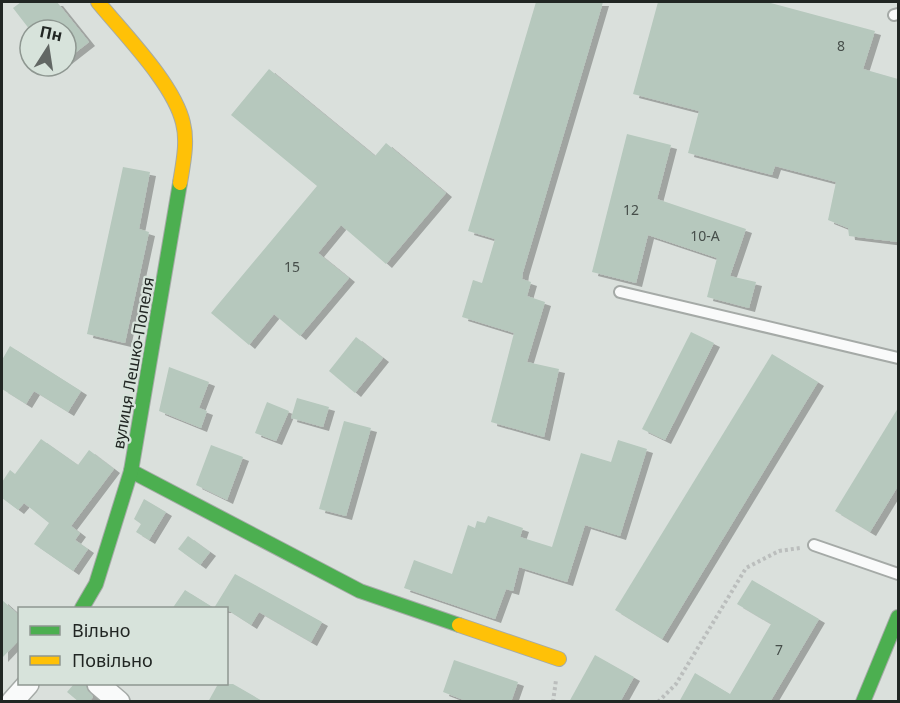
<svg xmlns="http://www.w3.org/2000/svg" width="900" height="703" viewBox="0 0 900 703" font-family="'Noto Sans',sans-serif">
  <style>
    .building { fill: #b6c8bd; filter: url(#shadow) }
    .lines { fill: none; stroke-linecap: round; stroke-linejoin: round }
    .lane-casing { stroke: #a5aaa7; stroke-width: 14 }
    .street-casing { stroke: #a5aaa7; stroke-width: 24 }
    .fast-casing { stroke: #a5aaa7; stroke-width: 16 }
    .slow-casing { stroke: #a5aaa7; stroke-width: 16 }
    .path { stroke: #bbbebd; stroke-width: 4; stroke-dasharray: 3 3; stroke-linecap: butt }
    .lane { stroke: #f9fafa; stroke-width: 10 }
    .street { stroke: #f9fafa; stroke-width: 21 }
    .fast { stroke: #4caf50; stroke-width: 14 }
    .slow { stroke: #ffc107; stroke-width: 14 }
    .labels { text-anchor: middle; dominant-baseline: central; stroke-width: 4.5; stroke-linejoin: round; paint-order: stroke }
    .number-label { font-size: 14px; fill: #464e4a }
    .street-label { font-size: 16px; fill: #212623; stroke: #d7e3db }
  </style>
  <defs>
    <filter id="shadow"><feDropShadow dx="6" dy="4" stdDeviation="0" flood-color="#0004"/></filter>
  </defs>
  <rect width="100%" height="100%" fill="#dae0dc"/>
  <!-- building -->
  <g class="building">
    <path d="M21,2H57L89,42L66,60V30H30L13,8Z"/>
    <path d="M536,2H603L523,272L522,279L531,282L527,296L545,302L527,362L559,369L544,437L491,422L514,333L462,317L473,280L482,283L495,239L468,231Z"/>
    <path d="M658,2H767L875,31L863,69L898,79V242L849,236L848,228L828,220L836,182L775,166L772,175L688,153L699,111L633,94Z"/>
    <path d="M269,69L375,156L386,143L446,193L386,264L341,225L318,253L349,278L300,336L274,314L249,345L211,313L317,186L231,115Z"/>
    <path d="M627,134L671,145L657,199L746,229L730,276L756,282L749,308L707,297L717,258L648,235L636,283L592,272Z"/>
    <path d="M123,167L150,172L139,229L149,232L125,343L87,334Z"/>
    <path d="M691,332L714,343L665,440L642,429Z"/>
    <path d="M356,337L383,358L355,393L329,371Z"/>
    <path d="M10,346L81,391L68,412L34,391L26,404L2,389V360Z"/>
    <path d="M772,354L818,382L662,639L615,610Z"/>
    <path d="M169,367L209,382L199,408L207,411L201,428L159,411Z"/>
    <path d="M297,398L329,407L323,427L291,418Z"/>
    <path d="M267,402L289,411L276,441L255,433Z"/>
    <path d="M898,408V486L870,532L835,511Z"/>
    <path d="M344,421L371,428L346,516L319,509Z"/>
    <path d="M41,439L78,465L89,450L114,469L71,526L80,533L75,540L88,549L73,571L34,544L49,523L24,503L18,510L2,498V482L10,470L15,474Z"/>
    <path d="M618,440L647,449L620,536L585,525L567,582L519,567L513,591L506,589L495,619L404,588L414,560L452,574L468,525L475,528L477,521L485,523L488,516L523,528L520,537L552,547L581,453L611,462Z"/>
    <path d="M211,445L243,457L227,500L196,485Z"/>
    <path d="M144,499L166,512L149,540L136,532L141,524L134,519Z"/>
    <path d="M188,536L210,552L200,565L178,549Z"/>
    <path d="M235,574L322,622L311,642L259,612L251,625L226,609H172L185,590L214,608Z"/>
    <path d="M752,580L819,619L770,702H679L695,673L730,694L771,624L737,604Z"/>
    <path d="M2,600L20,616V639L2,658Z"/>
    <path d="M595,655L634,677L620,702H569Z"/>
    <path d="M454,660L518,682L511,702H469L443,692Z"/>
    <path d="M74,684H86L93,697L89,702H79L67,692Z"/>
    <path d="M218,684H233L264,702H208Z"/>
  </g>
  <g class="lines">
    <!-- lane casing -->
    <g class="lane-casing">
      <g id="lane">
        <path d="M894,15L898,14"/>
        <path d="M620,292L898,358"/>
        <path d="M814,545L898,574"/>
      </g>
    </g>
    <!-- street casing -->
    <g class="street-casing">
      <g id="street">
        <path d="M98,684L119,702"/>
        <path d="M12,702L28,684"/>
      </g>
    </g>
    <!-- fast casing -->
    <g class="fast-casing">
      <g id="fast">
        <path d="M131,471L360,591L459,625"/>
        <path d="M82,608L96,584L131,471L180,183"/>
        <path d="M863,702L898,617"/>
      </g>
    </g>
    <!-- slow casing -->
    <g class="slow-casing">
      <g id="slow">
        <path d="M98,2C124,34 174,84 183,123C188,142 183,164 180,183"/>
        <path d="M459,625L559,659"/>
      </g>
    </g>
    <!-- path -->
    <g class="path">
      <path d="M553,702L556,680"/>
      <path d="M658,702L676,684L746,568L779,551L800,548"/>
    </g>
    <!-- lane -->
    <use href="#lane" class="lane"/>
    <!-- street -->
    <use href="#street" class="street"/>
    <!-- fast -->
    <use href="#fast" class="fast"/>
    <!-- slow -->
    <use href="#slow" class="slow"/>
  </g>
  <g class="labels">
    <!-- number labels -->
    <g class="number-label">
      <text x="841" y="45">8</text>
      <text x="631" y="209">12</text>
      <text x="705" y="235">10-А</text>
      <text x="292" y="266">15</text>
      <text x="779" y="649">7</text>
    </g>
    <!-- street labels -->
    <g class="street-label">
      <text transform="translate(133 363) rotate(-80)">вулиця Лешко-Попеля</text>
    </g>
  </g>
  <!-- border -->
  <rect width="900" height="703" fill="none" stroke="#212623" stroke-width="6"/>
  <!-- legend -->
  <rect x="18" y="607" width="210" height="78" fill="#d7e3db" stroke="#8e9791" stroke-width="1.5"/>
  <rect x="30" y="626" width="30" height="9" fill="#4caf50" stroke="#8e9791" stroke-width="1.5"/>
  <text x="72" y="637" font-size="18" fill="#212623">Вільно</text>
  <rect x="30" y="656" width="30" height="9" fill="#ffc107" stroke="#8e9791" stroke-width="1.5"/>
  <text x="72" y="667" font-size="18" fill="#212623">Повільно</text>
  <!-- north arrow -->
  <g transform="translate(48 48) rotate(12)"><circle r="28" fill="#d7e3db" stroke="#8e9791" stroke-width="1.5"/>
  <path d="M0-4.5L10 22L0 15L-10 22Z" fill="#626764"/>
  <text y="-9" font-size="16" font-weight="bold" text-anchor="middle" fill="#212623">Пн</text>
  </g>
</svg>
